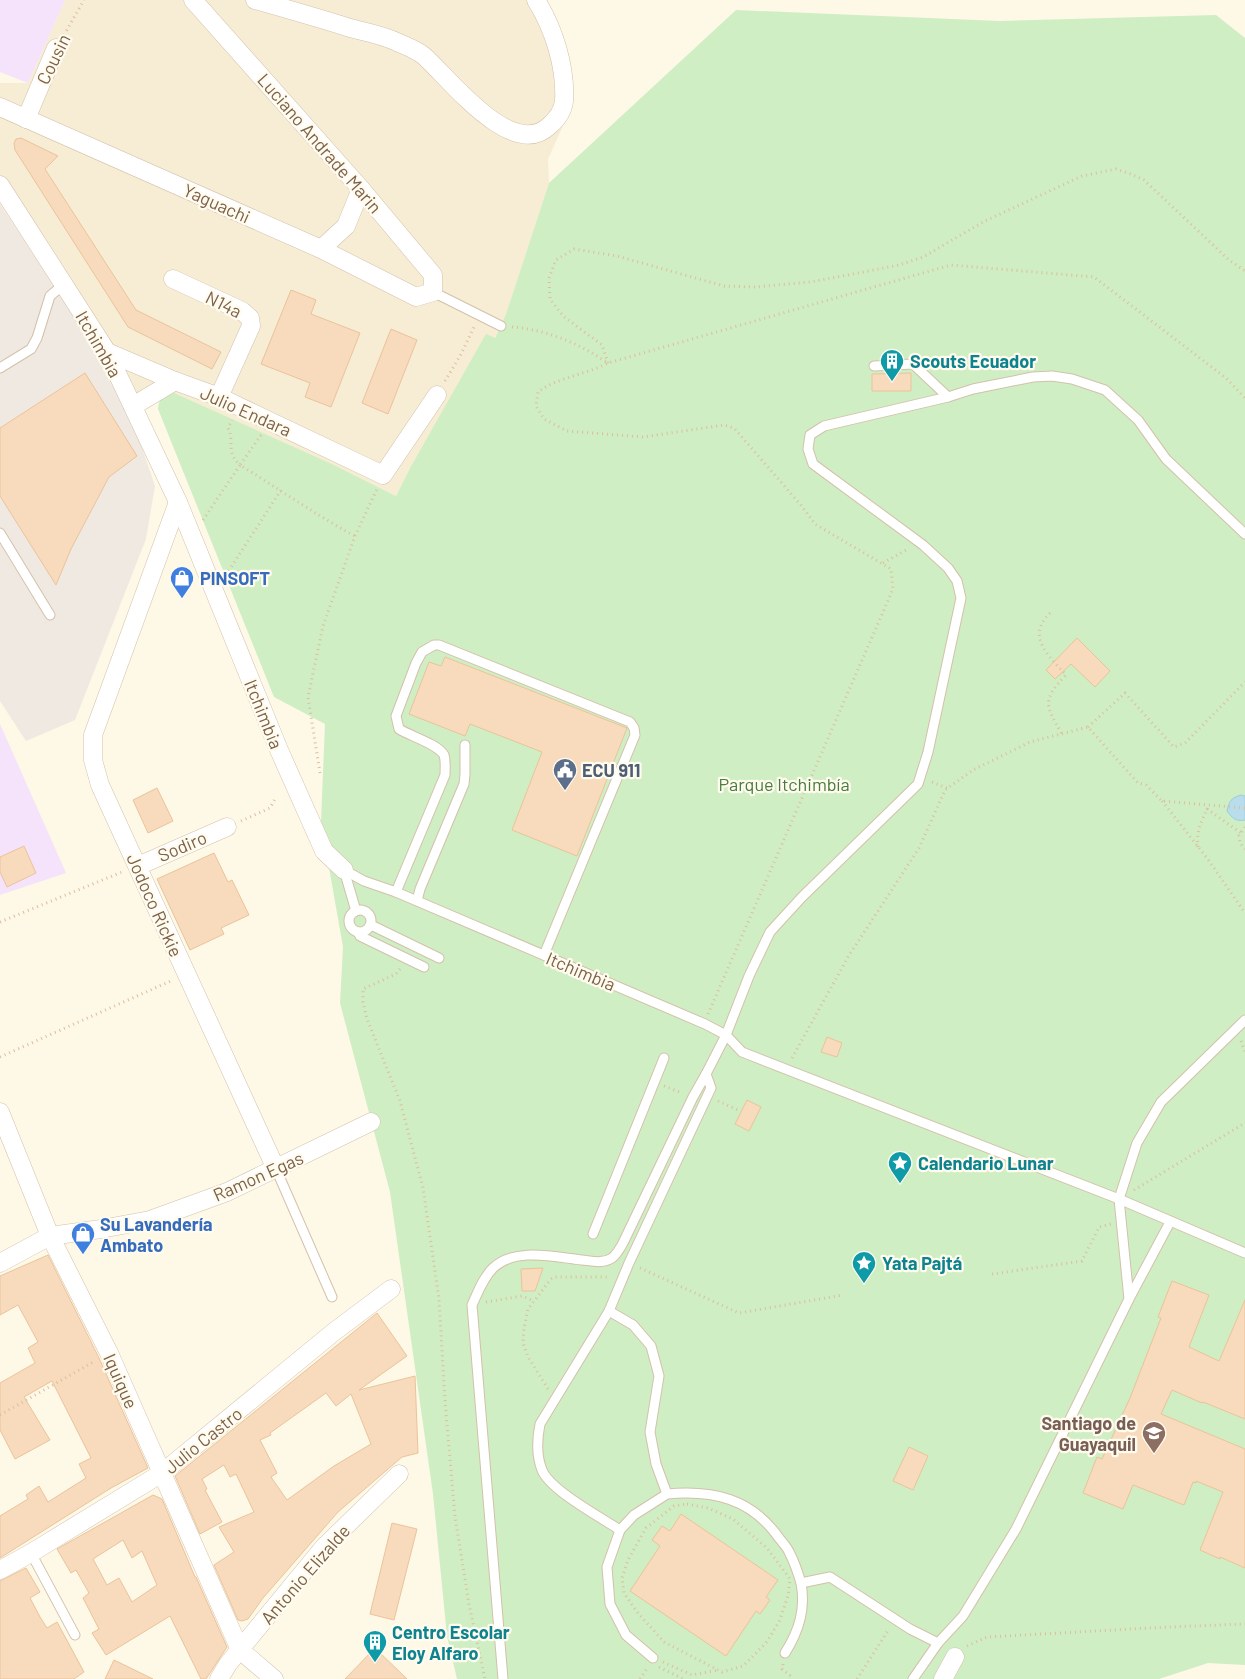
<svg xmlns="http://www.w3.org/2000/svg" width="1245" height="1679" viewBox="0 0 1245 1679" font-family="Barlow,sans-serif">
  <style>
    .residential { fill: #f7ecd4 }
    .industrial { fill: #efe9e1 }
    .education { fill: #f5e3fb }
    .green { fill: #cfeec3 }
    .water { fill: #b9ddeb; stroke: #9eccde }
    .building { fill: #f7dbbc; stroke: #ebc39a; fill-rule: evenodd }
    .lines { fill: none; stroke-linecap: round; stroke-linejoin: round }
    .service-casing { stroke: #d3c1ab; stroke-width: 11 }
    .minor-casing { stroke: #d3c1ab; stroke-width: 19 }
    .path { stroke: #ddbe9e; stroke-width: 3; stroke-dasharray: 1 4; stroke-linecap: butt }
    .service { stroke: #fff; stroke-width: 9 }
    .minor { stroke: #fff; stroke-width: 18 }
    .labels { text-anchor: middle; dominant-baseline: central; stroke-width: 4.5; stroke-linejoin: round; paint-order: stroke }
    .street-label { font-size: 18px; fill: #7c6148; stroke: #fffbef }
    .culture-label { font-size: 18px; font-weight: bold; fill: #0d838f; stroke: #fffbef; text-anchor: start }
    .shop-label { font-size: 18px; font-weight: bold; fill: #366cbe; stroke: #fffbef; text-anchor: start }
    .service-label { font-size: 18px; font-weight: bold; fill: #4e5e75; stroke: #fffbef; text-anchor: start }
    .park-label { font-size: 18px; fill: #477c3c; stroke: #fffbef }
    .education-label { font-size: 18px; font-weight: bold; fill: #785e54; stroke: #fffbef; text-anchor: end }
  </style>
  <rect width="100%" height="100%" fill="#fef8e7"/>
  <!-- residential -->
  <path class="residential" d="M65,0H546L560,30L568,79L562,128L548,159L549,183L506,314L494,339L486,335L410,468L396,496L332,464L172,392L124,394L0,204V83H28Z"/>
  <!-- industrial -->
  <path class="industrial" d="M0,204L124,394L155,486L146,539L75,720L26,741L0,701Z"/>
  <!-- education -->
  <g class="education">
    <path d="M0,0H65L28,83L0,72Z"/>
    <path d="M0,724L66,873L0,895Z"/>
  </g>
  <!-- green -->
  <path class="green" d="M736,10L1000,21L1216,15L1245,38V1665L1208,1663L1159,1679H457L447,1636L433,1494L390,1192L340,1003L343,947L321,822L325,724L274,697L158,409C159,399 162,394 172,392L332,464L396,496L410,468L486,334L495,338L506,314L549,183Z"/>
  <!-- water -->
  <path class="water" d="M1241,795L1245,796V820C1236,822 1232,818 1227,811C1229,801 1231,798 1241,795Z"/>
  <!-- building -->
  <g class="building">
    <path d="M21,138L58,156L45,169L136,310L221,352L212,369L128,327L15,150L14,143L16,139Z"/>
    <path d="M291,290L316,300L311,314L360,333L331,407L305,397L310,383L261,364Z"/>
    <path d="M391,329L417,340L388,414L362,403Z"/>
    <path d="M85,373L137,456L109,477L71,549L56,585L0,496V428Z"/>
    <path d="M911,373V391H872V374Z"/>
    <path d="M1077,638L1110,671L1095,687L1071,664L1055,679L1046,670Z"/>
    <path d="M445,657L627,728L577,856L512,830L542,752L470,724L465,736L409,714L429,662L441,666Z"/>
    <path d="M157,788L173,821L148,833L133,800Z"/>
    <path d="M24,846L36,873L7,887L0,872V857Z"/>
    <path d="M214,853L228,882L232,880L249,915L221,928L224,934L190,950L157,879Z"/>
    <path d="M827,1037L842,1043L837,1057L821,1052Z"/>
    <path d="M747,1100L761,1107L749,1131L735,1124Z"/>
    <path d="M48,1255L99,1358L148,1468L111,1488L0,1558V1516L28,1499L26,1495L39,1486L48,1502L86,1478L79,1464L91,1458L52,1381L24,1397L50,1440L15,1459L0,1430V1383L35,1363L28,1348L38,1342L18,1305L0,1315V1276Z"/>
    <path d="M543,1268L535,1291H522L521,1269Z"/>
    <path d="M1172,1281L1209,1295L1189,1347L1219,1361L1245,1300V1419L1203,1402L1202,1403L1172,1390L1161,1414L1245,1449V1568L1220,1557V1559L1200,1550L1223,1492L1196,1481V1483L1193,1482L1184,1505L1133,1485L1123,1509L1083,1493L1097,1457L1102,1459L1130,1398L1161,1318L1158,1317Z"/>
    <path d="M377,1313L407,1356L359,1390L415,1376L418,1453L402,1457L338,1512L263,1598L248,1619L242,1621L238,1620L214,1565L234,1552L219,1527L254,1512L236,1474L230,1477L224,1465L202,1479L207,1489L205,1490L222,1522L200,1534L175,1476ZM326,1393L336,1406L351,1394L371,1444L334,1466L287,1500L271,1477L277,1473L260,1440L271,1435L270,1433Z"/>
    <path d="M909,1447L928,1456L913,1490L893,1481Z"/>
    <path d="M153,1495L162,1499L195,1577H196L227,1647L206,1679H201L170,1616L106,1655L92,1633L99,1629L83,1598L89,1593L76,1570L71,1573L57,1549ZM123,1540L132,1558L142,1551L157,1585L132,1602L119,1578L107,1585L93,1559Z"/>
    <path d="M681,1514L778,1580L766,1597L770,1600L760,1614L756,1611L726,1656L630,1591L660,1546L652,1540L662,1526L670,1531Z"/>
    <path d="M392,1523L417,1529L394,1620L370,1614Z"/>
    <path d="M26,1568L40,1592L30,1598L40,1617L47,1628L57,1622L84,1672L74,1679H0V1581Z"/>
    <path d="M375,1648L407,1679H345Z"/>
    <path d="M114,1660L153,1679H105Z"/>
  </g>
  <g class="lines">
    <!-- service casing -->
    <g class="service-casing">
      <g id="service">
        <path d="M433,292L501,326"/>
        <path d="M874,366L913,364L948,397"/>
        <path d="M0,368L31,349L37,338L50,296L63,285"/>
        <path d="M0,533L50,615"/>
        <path d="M344,870L364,881L396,892L705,1024L726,1035L742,1052L1119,1199L1245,1253"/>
        <path d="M344,870L356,911"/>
        <path d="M396,892L445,775C445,769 446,761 444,755C438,744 410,736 399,729L396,716L416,663L422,652L434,645H439L630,722L634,728L635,735L544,955"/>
        <path d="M417,901L420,889L464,784L465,774V745"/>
        <circle cx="360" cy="921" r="11"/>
        <path d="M371,925L439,958"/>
        <path d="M358,932L360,936L424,967"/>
        <path d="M276,1169L332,1297"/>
        <path d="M593,1234L664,1058"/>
        <path d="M1129,1299L1119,1199L1137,1143L1161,1102L1245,1020"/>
        <path d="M609,1311L633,1325L651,1346L659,1376L650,1432L656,1464L667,1494C713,1490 751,1498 779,1538C783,1543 788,1548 790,1554C795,1563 798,1573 801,1583L830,1577L910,1629L938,1643"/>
        <path d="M620,1530L634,1515L667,1494"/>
        <path d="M31,1553L75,1635"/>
        <path d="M785,1653C799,1631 806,1609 801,1583"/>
        <path d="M653,1658L626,1635L610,1604L607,1567L620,1530C600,1517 550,1490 542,1470C536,1455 537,1439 540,1424L609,1311L629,1263L711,1088L706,1074L726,1035L749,976L770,932L802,897L918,784L928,752L961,598L957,581L948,568L923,545L813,464L808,449L810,435L824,426L948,397L973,389L1033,377L1052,376L1072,379L1105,390L1138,420L1166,459L1245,534"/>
        <path d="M503,1679L472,1305C478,1292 483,1278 493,1268C515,1247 554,1257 582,1260C592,1261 603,1264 612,1258C617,1254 620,1248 623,1243L693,1097L706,1074"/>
        <path d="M913,1679L938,1643L963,1616L1016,1529L1129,1299L1170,1222"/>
      </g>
    </g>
    <!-- minor casing -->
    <g class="minor-casing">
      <g id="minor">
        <path d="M255,0C287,9 319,18 350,28C366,32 383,35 397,42C406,46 417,50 424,56C449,78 512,161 549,126C556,120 563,111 564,101C566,67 554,29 536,0"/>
        <path d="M0,107L321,249L416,297L433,292V275L361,189L193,0"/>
        <path d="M26,119L56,48"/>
        <path d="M0,185L107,352L178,502L279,750L324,851L344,870"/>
        <path d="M321,249L346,226L361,189"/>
        <path d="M173,279L242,311L250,318L251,326L219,397"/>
        <path d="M107,352L175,381L219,397L383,475L437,395"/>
        <path d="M133,406L175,381"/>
        <path d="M178,502L93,735V760L100,785L276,1169"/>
        <path d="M138,866L227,827"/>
        <path d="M0,1112L50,1236L109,1353L240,1650L274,1679"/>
        <path d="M0,1263L50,1236L101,1229L150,1220L227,1192L371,1122"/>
        <path d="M0,1570L31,1553L162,1473L335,1331L391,1289"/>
        <path d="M219,1679L228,1664L324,1547L399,1474"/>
        <path d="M943,1679L955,1657"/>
      </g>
    </g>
    <!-- path -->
    <g class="path">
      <path d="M64,35L84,0"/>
      <path d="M512,327C548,330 578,343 608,363"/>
      <path d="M608,363L602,345L563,316L550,299L549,278L556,260L574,249L617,256L724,286L755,287L810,282L869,271L899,265L923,257L985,221L1082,176L1116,169L1131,174L1144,180L1229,260L1245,271"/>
      <path d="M445,381L460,356L475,325"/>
      <path d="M261,435L240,465C279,489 316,515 355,536"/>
      <path d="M203,520L240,465C225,451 235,442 228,428L232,420"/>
      <path d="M883,563L908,549"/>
      <path d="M226,575L281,490"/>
      <path d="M1050,613C1025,637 1050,657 1066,675C1042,700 1045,705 1062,734"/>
      <path d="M1088,727L1125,693L1174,747L1185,743L1245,682"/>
      <path d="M320,773L308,697L323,626L355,536L377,489"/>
      <path d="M932,782L947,788"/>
      <path d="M1162,801L1207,858L1245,913"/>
      <path d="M1207,809L1241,833"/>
      <path d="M241,821L270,808L275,799"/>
      <path d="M1245,827L1239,836L1240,843L1245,849"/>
      <path d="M1198,847C1196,829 1202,821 1209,805"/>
      <path d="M0,922L122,872"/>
      <path d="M400,969L396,974L363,989V1002L367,1019L400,1101L423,1188L439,1299L445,1401L455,1517L469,1604L485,1679"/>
      <path d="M708,1014L893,589L891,569L815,524L800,504L734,428L724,425L643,437L567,431L544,419L536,406L538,392C558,377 585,375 608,363L951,265L1094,277L1226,378L1245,398"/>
      <path d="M1241,1041L1245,1052"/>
      <path d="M0,1057L173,980"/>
      <path d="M792,1058L848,957L919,848L945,790L973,770L1030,742L1088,727L1138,783L1146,785L1162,801L1245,808"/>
      <path d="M664,1086L682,1093"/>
      <path d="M718,1101L738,1110"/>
      <path d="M1134,1190L1245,1123"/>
      <path d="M640,1268L739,1313L843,1295"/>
      <path d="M992,1274L1082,1261L1099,1227L1111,1224"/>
      <path d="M486,1302L522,1296L534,1301"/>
      <path d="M548,1389L528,1357L523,1343L524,1328L528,1309L551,1279L555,1277H609"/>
      <path d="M0,1415L95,1361"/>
      <path d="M687,1504L708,1508L733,1519L767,1548L790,1579L788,1596L779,1622L766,1643L743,1666L722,1672L664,1642L637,1612L624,1593L622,1578L628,1560L646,1528L674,1506Z"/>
      <path d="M967,1646L987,1637L1168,1627L1245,1624"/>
      <path d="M663,1662L692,1675L718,1670"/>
      <path d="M783,1664L782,1669L792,1677"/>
      <path d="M659,1667L683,1679"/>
      <path d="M640,1679L648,1667"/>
      <path d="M857,1679L889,1629"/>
    </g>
    <!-- service -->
    <use href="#service" class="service"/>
    <!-- minor -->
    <use href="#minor" class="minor"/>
  </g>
  <!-- icons -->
  <defs>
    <g id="building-pin" transform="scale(1.25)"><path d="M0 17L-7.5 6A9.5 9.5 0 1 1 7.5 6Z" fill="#0f9aa8" stroke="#fffbef"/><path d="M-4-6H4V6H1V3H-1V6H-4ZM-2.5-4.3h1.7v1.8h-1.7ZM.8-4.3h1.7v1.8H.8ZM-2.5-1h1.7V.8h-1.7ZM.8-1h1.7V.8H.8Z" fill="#fff"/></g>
    <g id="shop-pin" transform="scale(1.25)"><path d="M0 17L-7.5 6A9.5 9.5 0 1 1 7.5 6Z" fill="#3f7fe0" stroke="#fffbef"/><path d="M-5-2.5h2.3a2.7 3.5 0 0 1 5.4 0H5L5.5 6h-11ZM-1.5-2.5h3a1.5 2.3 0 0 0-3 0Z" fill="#fff"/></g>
    <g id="civic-pin" transform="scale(1.25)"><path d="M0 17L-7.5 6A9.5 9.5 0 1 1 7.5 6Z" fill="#5c6f8a" stroke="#fffbef"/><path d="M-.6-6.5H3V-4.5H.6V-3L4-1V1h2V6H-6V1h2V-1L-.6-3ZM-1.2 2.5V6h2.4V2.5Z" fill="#fff"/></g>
    <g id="sight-pin" transform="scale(1.25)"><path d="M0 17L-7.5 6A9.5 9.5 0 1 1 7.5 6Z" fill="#0f9aa8" stroke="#fffbef"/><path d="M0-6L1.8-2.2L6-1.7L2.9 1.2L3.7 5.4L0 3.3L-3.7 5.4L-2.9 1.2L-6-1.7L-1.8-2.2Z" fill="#fff"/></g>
    <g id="school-pin" transform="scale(1.25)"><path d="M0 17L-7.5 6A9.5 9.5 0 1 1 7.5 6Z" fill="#8d6e63" stroke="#fffbef"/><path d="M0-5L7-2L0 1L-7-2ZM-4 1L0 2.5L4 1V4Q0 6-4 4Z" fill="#fff"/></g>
  </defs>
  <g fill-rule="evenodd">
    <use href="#building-pin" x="892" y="361"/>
    <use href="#shop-pin" x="182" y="578"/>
    <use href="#civic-pin" x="565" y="770"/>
    <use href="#sight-pin" x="900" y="1163"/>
    <use href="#shop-pin" x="83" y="1234"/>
    <use href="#sight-pin" x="864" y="1263"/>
    <use href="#school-pin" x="1154" y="1433"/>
    <use href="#building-pin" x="375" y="1642"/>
  </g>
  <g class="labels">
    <!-- street labels -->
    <g class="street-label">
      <text transform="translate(53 59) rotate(-64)">Cousin</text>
      <text transform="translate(320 143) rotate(49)">Luciano Andrade Marin</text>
      <text transform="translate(217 203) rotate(24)">Yaguachi</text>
      <text transform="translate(224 304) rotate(27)">N14a</text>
      <text transform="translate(99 344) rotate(60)">Itchimbia</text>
      <text transform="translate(246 411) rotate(24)">Julio Endara</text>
      <text transform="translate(264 714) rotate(68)">Itchimbia</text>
      <text transform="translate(182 846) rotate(-23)">Sodiro</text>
      <text transform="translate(155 905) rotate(66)">Jodoco Rickie</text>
      <text transform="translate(581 971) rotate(23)">Itchimbia</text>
      <text transform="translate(258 1176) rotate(-24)">Ramon Egas</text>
      <text transform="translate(121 1381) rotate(66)">Iquique</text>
      <text transform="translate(203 1440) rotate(-39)">Julio Castro</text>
      <text transform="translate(305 1574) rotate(-49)">Antonio Elizalde</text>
    </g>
    <!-- culture labels -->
    <g class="culture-label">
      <text x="910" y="361">Scouts Ecuador</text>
      <text x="918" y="1163">Calendario Lunar</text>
      <text x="882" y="1263">Yata Pajtá</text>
      <text x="392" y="1632">Centro Escolar<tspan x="392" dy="21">Eloy Alfaro</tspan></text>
    </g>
    <!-- shop labels -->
    <g class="shop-label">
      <text x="200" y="578">PINSOFT</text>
      <text x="100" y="1224">Su Lavandería<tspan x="100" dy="21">Ambato</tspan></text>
    </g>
    <!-- service labels -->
    <g class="service-label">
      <text x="582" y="770">ECU 911</text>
    </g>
    <!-- park labels -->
    <g class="park-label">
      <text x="784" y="784">Parque Itchimbía</text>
    </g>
    <!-- education labels -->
    <g class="education-label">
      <text x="1136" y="1423">Santiago de<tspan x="1136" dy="21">Guayaquil</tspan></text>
    </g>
  </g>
</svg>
